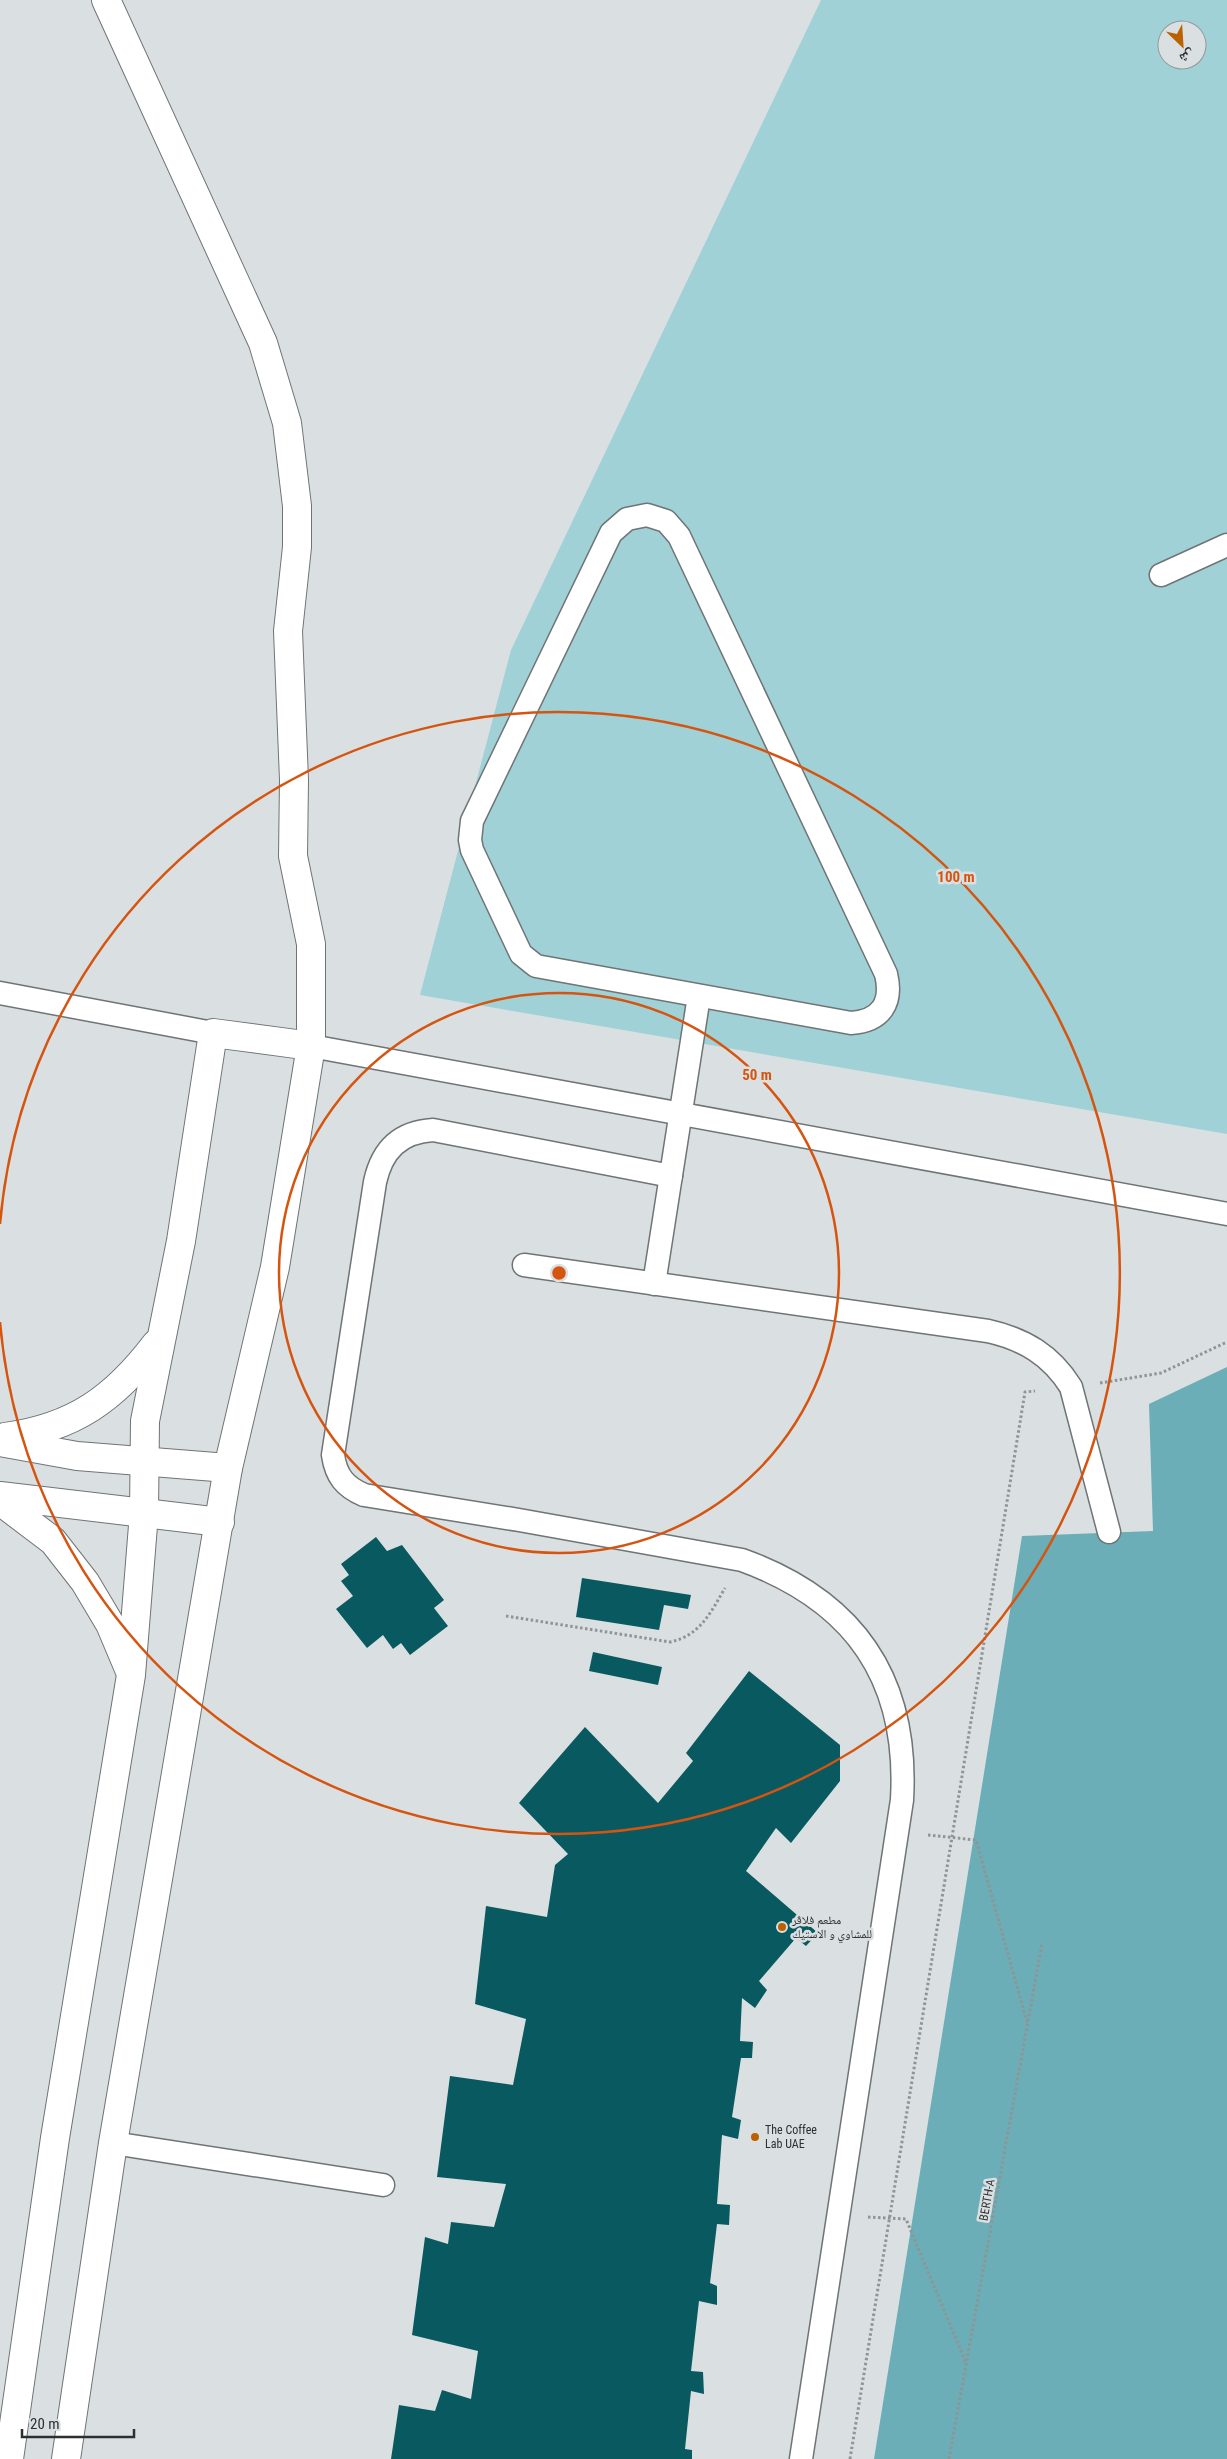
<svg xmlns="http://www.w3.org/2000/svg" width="1227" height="2459" viewBox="0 0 1227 2459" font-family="'Roboto Condensed','Noto Naskh Arabic',sans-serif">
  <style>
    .green { fill: #9fd1d7; fill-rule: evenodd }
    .water { fill: #6baeb7 }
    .building { fill: #095961 }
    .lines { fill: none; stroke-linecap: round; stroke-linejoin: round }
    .service-casing { stroke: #6f7475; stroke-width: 25 }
    .minor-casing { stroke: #6f7475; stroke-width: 30 }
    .path { stroke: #8f9495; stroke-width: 3; stroke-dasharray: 2.5 2.5; stroke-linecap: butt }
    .service { stroke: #fff; stroke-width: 22 }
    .minor { stroke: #fff; stroke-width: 28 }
    .ring { fill: none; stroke: #d55510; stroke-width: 2.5 }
    .poi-dot { fill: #bb6100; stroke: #dae0e1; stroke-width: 2 }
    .labels { text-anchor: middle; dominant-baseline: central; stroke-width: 5; stroke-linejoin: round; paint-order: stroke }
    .poi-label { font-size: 12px; fill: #2d2f30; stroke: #dae0e1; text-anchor: start }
    .street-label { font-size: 12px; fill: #2d2f30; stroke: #dae0e1 }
    .centre { fill: #d55510; stroke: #dae0e1; stroke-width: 2.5 }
    .ring-label { font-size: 15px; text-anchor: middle; font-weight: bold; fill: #d55510; stroke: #dae0e1; stroke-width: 5; stroke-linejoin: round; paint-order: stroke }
  </style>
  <rect width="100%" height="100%" fill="#dae0e1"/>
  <!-- green -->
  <path class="green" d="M821,0H1227V1134L420,995L511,650ZM1167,30H1197V60H1167Z"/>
  <!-- water -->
  <path class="water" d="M1227,1367V2459H874L1022,1536L1153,1531L1149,1404Z"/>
  <!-- building -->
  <g class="building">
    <path d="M376,1537L387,1551L402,1545L444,1600L434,1608L448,1626L410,1655L401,1643L393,1649L383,1635L367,1648L336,1609L353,1596L341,1581L349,1575L341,1564Z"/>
    <path d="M582,1578L691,1595L688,1609L664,1605L659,1630L576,1617Z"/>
    <path d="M593,1652L662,1667L658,1685L589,1671Z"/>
    <path d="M749,1671L840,1745V1781L791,1843L776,1828L746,1871L818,1933L806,1946L796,1938L759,1981L767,1990L755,2008L742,1998L740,2041L753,2042L752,2058H741L732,2117L741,2120L738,2139L722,2135L717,2204L730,2205L729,2225L717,2224L710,2283L717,2286V2305L699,2301L691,2371L703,2372L704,2394L691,2391L685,2449L692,2450V2459H391L399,2405L435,2411L442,2390L471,2399L478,2351L412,2335L425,2237L448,2244L451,2222L494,2227L506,2184L437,2177L450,2076L513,2085L526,2019L475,2004L486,1906L547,1917L555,1865L568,1854L519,1803L585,1727L658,1803L693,1761L686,1753Z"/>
  </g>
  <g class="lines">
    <!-- service casing -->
    <g class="service-casing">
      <g id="service">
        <path d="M647,515L666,521L679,536L886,974C893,1003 881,1021 851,1023L536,966L521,954L472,850L470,840L472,821L611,533L627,519Z"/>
        <path d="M1161,575L1227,545"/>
        <path d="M0,993L213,1033"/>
        <path d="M311,1046L1227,1214"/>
        <path d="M671,1176L433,1130C400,1132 382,1150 375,1182L333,1455C336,1476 345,1487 364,1495L519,1520L742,1560C855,1601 909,1679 902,1800L801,2459"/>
        <path d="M524,1265L988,1331C1024,1339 1051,1355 1071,1387L1109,1532"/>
        <path d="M654,1284L699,996"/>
        <path d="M113,2143L383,2185"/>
      </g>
    </g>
    <!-- minor casing -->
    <g class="minor-casing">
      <g id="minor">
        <path d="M5,1437C74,1428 115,1398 156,1344"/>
        <path d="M0,1442L77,1456L228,1468"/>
        <path d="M0,1496L220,1522"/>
        <path d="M0,1501L53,1541L85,1582L110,1624L129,1669"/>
        <path d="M9,2459L55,2138L131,1675L144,1513L145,1421L181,1241L213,1033L311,1046"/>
        <path d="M66,2459L113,2143L228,1468L275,1267L311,1046V944L293,856L294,780L288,631L297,547V506L287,423L263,343L106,0"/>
      </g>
    </g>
    <!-- path -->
    <g class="path">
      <path d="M1100,1383L1161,1373L1227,1342"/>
      <path d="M506,1616L670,1642C700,1636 711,1612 725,1588"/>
      <path d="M928,1835L976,1840L1027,2022"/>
      <path d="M868,2217L906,2219L966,2363"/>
      <path d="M850,2459L1025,1392L1035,1391"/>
      <path d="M949,2459L1042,1944"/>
    </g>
    <!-- service -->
    <use href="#service" class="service"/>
    <!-- minor -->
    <use href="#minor" class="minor"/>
  </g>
  <!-- distance rings -->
  <g class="ring">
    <circle cx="559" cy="1273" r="280"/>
    <path d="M0 1224A561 561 0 1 1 0 1322"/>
  </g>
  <!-- markers -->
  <g class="poi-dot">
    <circle cx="782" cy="1927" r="5"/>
    <circle cx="755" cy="2137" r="5"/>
  </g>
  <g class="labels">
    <!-- poi labels -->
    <g class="poi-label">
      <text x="792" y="1920">مطعم فلاڤر<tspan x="792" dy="14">للمشاوي و الاستيك</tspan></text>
      <text x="765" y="2130">The Coffee<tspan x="765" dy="14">Lab UAE</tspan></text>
    </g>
    <!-- street labels -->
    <g class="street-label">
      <text transform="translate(987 2200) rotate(-80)">BERTH-A</text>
    </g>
  </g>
  <circle cx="559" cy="1273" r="8" class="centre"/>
  <g class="ring-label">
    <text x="956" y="882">100 m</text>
    <text x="757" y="1080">50 m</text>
  </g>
  <!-- north arrow -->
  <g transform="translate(1182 45) rotate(155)"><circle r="24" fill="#dae0e1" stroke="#95999a"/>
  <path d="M0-4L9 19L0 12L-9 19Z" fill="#bb6100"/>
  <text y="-8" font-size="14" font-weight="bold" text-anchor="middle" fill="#2d2f30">ش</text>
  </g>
  <!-- scale -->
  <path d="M22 2429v8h112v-8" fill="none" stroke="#2d2f30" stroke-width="2.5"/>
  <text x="30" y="2429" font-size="15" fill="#2d2f30" stroke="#dae0e1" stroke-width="4" paint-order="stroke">20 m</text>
</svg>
